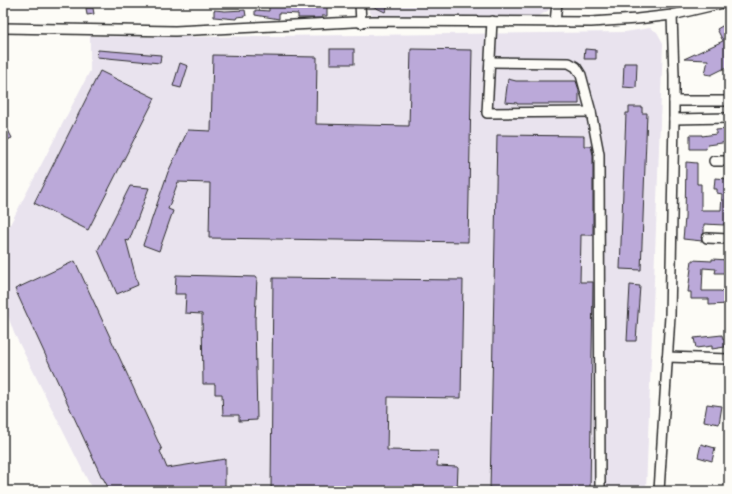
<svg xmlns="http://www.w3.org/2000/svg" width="732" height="494" viewBox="0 0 732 494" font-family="Sriracha,sans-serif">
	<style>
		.built { fill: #e9e3ee }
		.building { fill: #bba9d9; stroke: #2b2b2b }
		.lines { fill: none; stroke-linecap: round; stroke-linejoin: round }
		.minor-casing { stroke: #2b2b2b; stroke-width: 12 }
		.minor { stroke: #fdfcf7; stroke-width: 9 }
	</style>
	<rect width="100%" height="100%" fill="#fdfcf7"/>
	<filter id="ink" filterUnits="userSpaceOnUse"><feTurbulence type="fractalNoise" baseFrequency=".025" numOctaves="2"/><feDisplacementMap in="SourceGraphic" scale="8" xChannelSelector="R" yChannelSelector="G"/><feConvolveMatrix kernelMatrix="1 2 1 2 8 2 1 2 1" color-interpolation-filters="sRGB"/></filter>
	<g filter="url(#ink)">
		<g class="built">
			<polygon points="368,3 549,3 549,10 539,16 375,17 371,14 368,9"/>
			<polygon points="650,28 657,32 663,43 646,491 93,491 14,333 3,302 3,238 90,71 90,36 191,37 625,32"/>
		</g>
		<g class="building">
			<polygon points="279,3 327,3 327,16 322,16 322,18 298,18 298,14 279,13 279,19 255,15 255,10 269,11 269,4 279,4"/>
			<polygon points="366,3 389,3 385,12"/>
			<polygon points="86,8 93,8 94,14 87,15"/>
			<polygon points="214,10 225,11 245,10 246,16 237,17 236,19 214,17"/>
			<polygon points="729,22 729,38 727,39 729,44 729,66 711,75 705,74 708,60 684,59 723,41 717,29"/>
			<rect x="330" y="49" width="24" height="15"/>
			<polygon points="411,49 472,50 468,242 209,238 210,183 178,182 168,209 173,211 159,251 143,245 168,172 188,130 211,131 213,55 317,57 316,124 409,126"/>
			<polygon points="585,49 596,50 596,59 584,59"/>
			<polygon points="98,50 161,55 160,63 97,57"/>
			<polygon points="180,63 188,66 181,88 173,86"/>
			<polygon points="624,63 637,63 636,88 623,87"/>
			<polygon points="100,71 155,98 88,230 34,203"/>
			<polygon points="508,79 516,81 576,81 579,90 579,104 517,104 517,103 505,102"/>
			<polygon points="629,107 642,107 642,113 647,113 641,270 620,269 626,113 629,113"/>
			<polygon points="729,129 729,142 707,145 706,149 690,149 690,135 702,135 702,136 716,134 716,130"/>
			<polygon points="8,130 12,138 5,141 3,136 3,132"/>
			<polygon points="497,135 584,136 584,146 591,146 593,155 593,235 581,235 580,282 593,282 590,491 490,491"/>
			<polygon points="686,162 697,163 697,184 701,184 701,210 721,210 722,194 717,193 717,189 714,189 715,178 729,179 729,223 724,223 724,225 704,224 704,233 701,237 702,241 683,239 685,218"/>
			<polygon points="130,186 149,188 129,241 126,240 138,285 117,294 98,250"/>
			<polygon points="712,259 728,260 728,273 715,273 716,269 703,268 702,291 721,291 722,292 729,292 729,304 709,305 709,299 691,299 691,292 688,292 692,260 712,261"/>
			<polygon points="75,261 162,450 160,451 167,468 225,459 225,491 110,491 103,478 102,478 15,289"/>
			<polygon points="176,275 257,277 255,320 257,420 239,421 239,415 223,415 222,394 215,394 215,384 203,384 202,314 185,313 186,294 175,294"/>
			<polygon points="273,278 463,280 461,398 388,397 387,450 438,451 437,466 458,467 457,491 271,491"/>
			<polygon points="630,285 640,286 636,341 627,341"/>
			<polygon points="722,335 723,339 725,339 725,347 712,349 712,346 696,348 694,338"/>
			<polygon points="707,404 722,406 719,424 704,421"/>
			<polygon points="701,444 715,448 712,461 698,457"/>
		</g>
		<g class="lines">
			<g class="minor-casing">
				<g id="minor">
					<polyline points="360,3 361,23"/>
					<polyline points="492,21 487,113 591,112"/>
					<polyline points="555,22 557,3"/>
					<polyline points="3,28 175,31 373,21 591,22 637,19 672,15 723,3"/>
					<polyline points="490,62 569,63 576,67 581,75 591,112 599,154 600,491"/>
					<polyline points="674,101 729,101"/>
					<polyline points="674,119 729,118"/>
					<polyline points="714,161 729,161"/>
					<polyline points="707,238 729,239"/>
					<polyline points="667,357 729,359"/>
					<polyline points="659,491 670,316 674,119 674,75 672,15"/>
				</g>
			</g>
			<use href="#minor" class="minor"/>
		</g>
	</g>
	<rect width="732" height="494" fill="none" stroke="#fdfcf7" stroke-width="16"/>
	<rect x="8" y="8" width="716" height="478" fill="none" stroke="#2b2b2b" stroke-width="1.5" filter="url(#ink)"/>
</svg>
